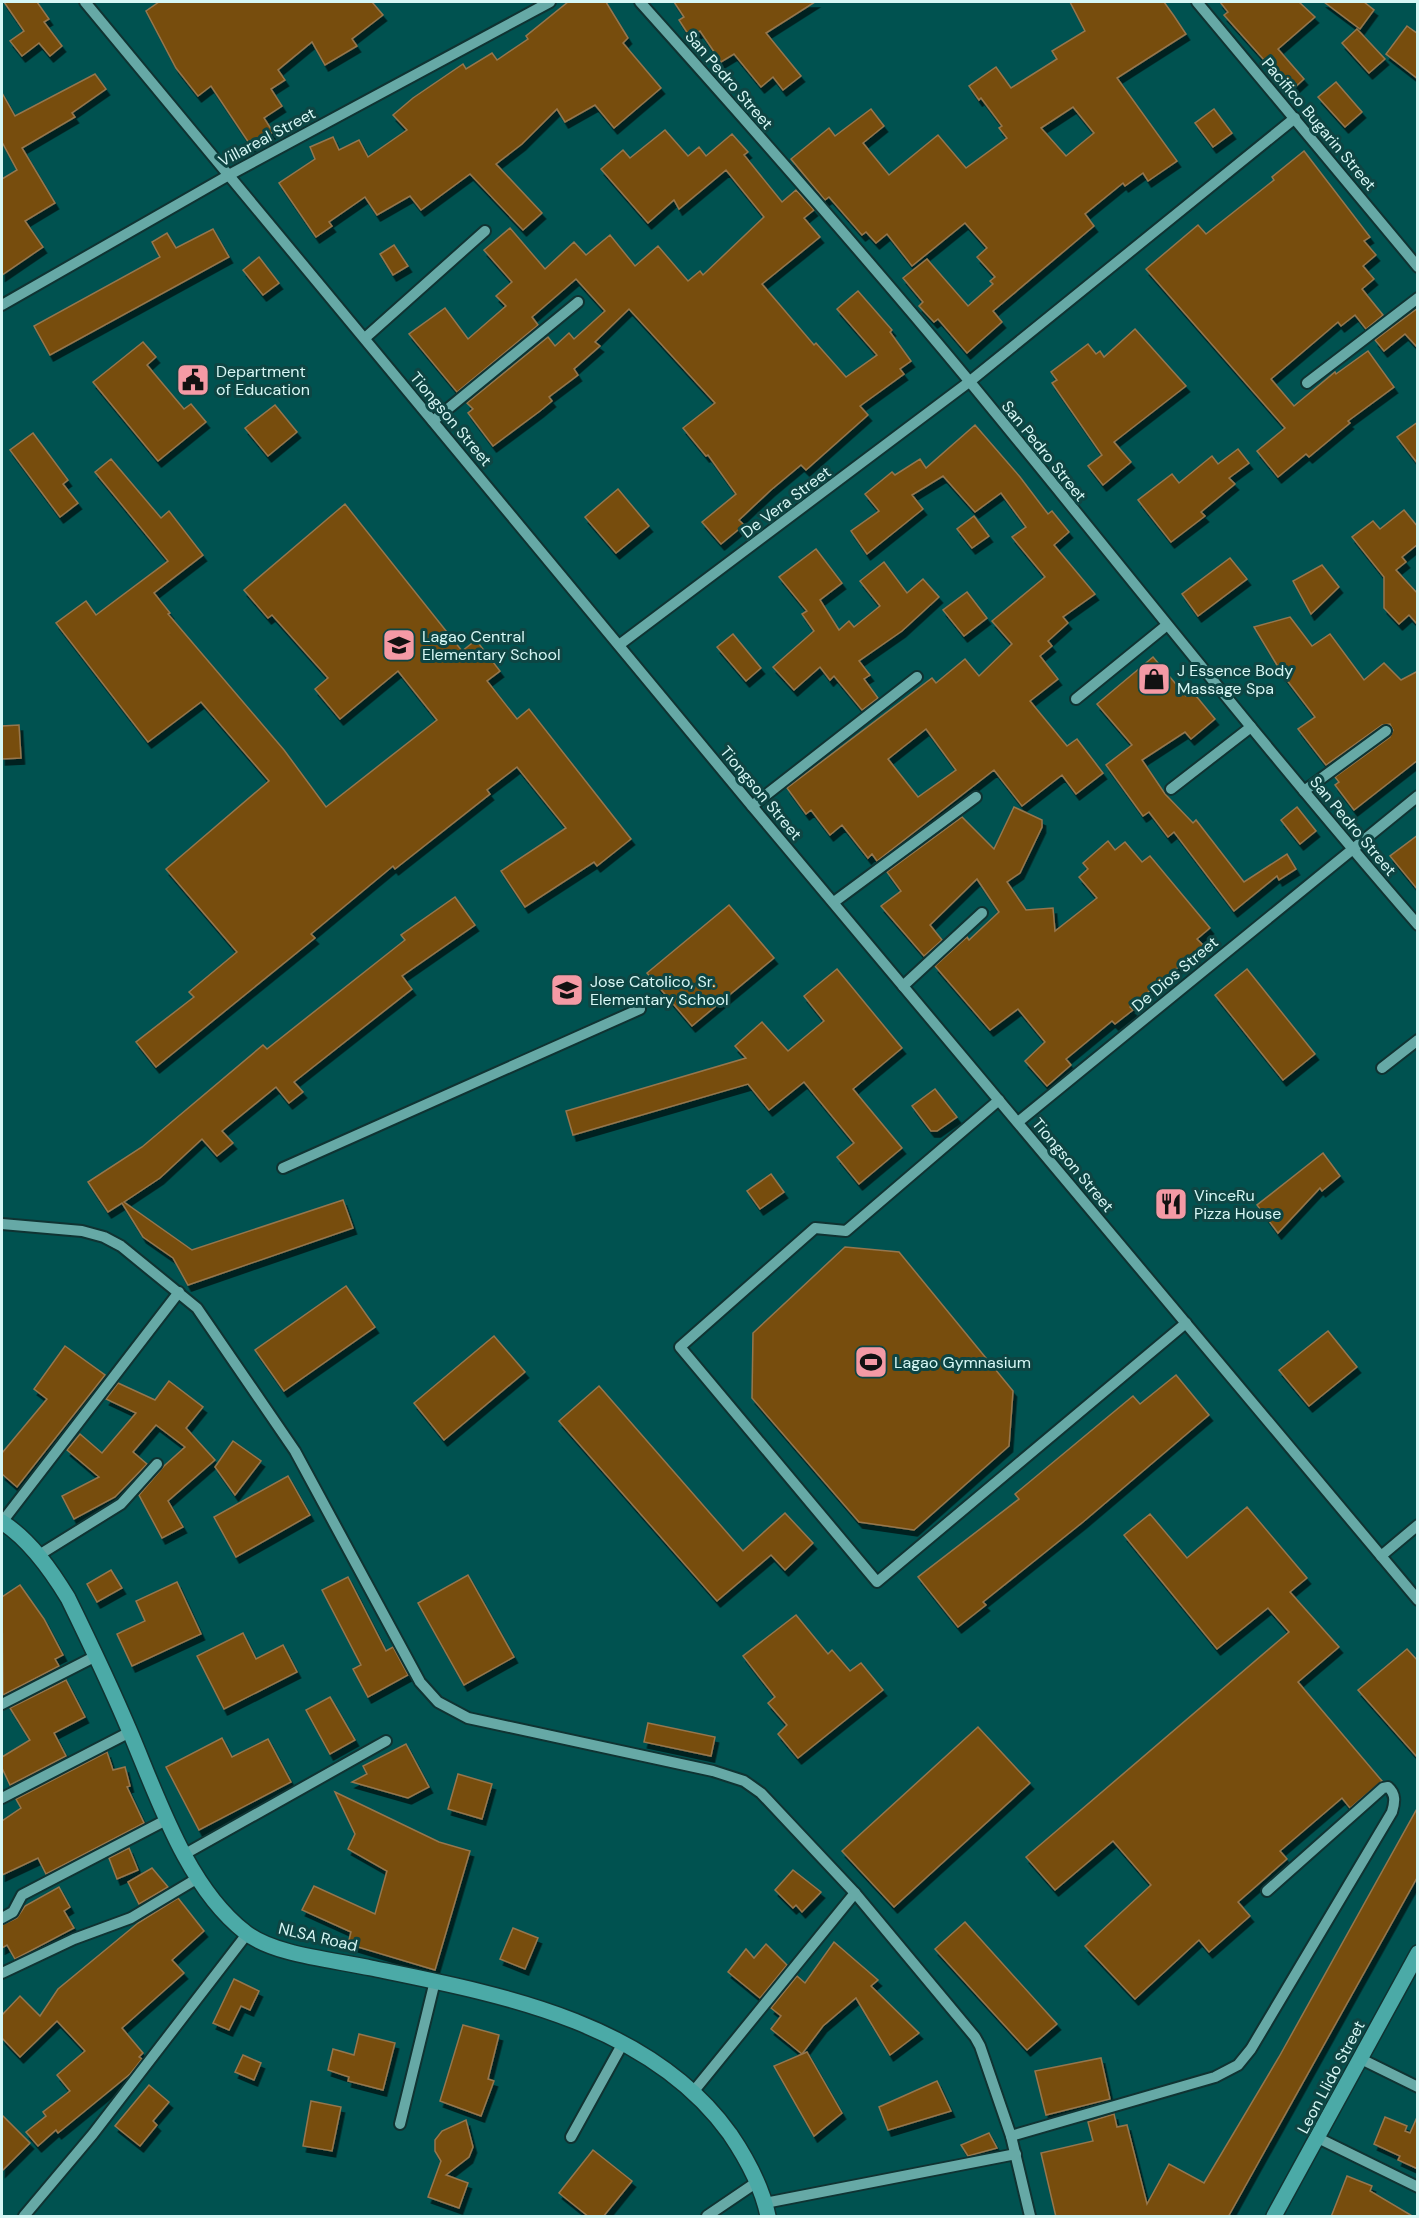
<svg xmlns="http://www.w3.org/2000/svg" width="1419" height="2218" viewBox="0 0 1419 2218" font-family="'DM Sans',sans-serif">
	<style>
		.building { fill: #774d0b; stroke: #96764e; stroke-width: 1.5; fill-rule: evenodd; filter: url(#shadow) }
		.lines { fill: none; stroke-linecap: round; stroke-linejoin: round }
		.minor-casing { stroke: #0f3332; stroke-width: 14 }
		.major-casing { stroke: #0f3332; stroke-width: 18 }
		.minor { stroke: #66a9a6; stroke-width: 10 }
		.major { stroke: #4baaa7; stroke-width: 15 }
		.labels { text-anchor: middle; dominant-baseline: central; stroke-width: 6; stroke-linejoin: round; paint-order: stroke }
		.street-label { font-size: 16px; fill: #d6f7f5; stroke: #0e4543 }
		.poi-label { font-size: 16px; fill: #d6f7f5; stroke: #0e4543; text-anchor: start }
	</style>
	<defs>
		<filter id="shadow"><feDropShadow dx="3.5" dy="6" stdDeviation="0" flood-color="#0009"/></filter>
	</defs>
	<rect width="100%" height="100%" fill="#005250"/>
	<g class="building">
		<polygon points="4,2 37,2 49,19 44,22 62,46 50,56 39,43 22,56 10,41 24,31"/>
		<polygon points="159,2 372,2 383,15 352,39 357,46 325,65 312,42 278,70 285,80 271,89 282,106 264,118 273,132 251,146 211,86 198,96 176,68 146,11"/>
		<polygon points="568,2 606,2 628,38 623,43 661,88 614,128 595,105 565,122 557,109 522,144 496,164 542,213 523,230 470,174 421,210 410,196 377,215 365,197 329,222 332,226 316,237 279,183 315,159 310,147 333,137 339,150 359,140 368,157 407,130 393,115 413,98 463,64 466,69 492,53 497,60 528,39 526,36"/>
		<polygon points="674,2 815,2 766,33 801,76 783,90 773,77 761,87 734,54 721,62 700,31 690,37 679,20 684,17"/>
		<path d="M 1070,2 L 1164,2 L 1174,16 L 1186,34 L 1117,78 L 1177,161 L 1148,181 L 1143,173 L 1125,186 L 1123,183 L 1085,214 L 1094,226 L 993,311 L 1002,322 L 967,353 L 938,319 L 934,322 L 919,306 L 923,302 L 903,278 L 927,259 L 968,306 L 993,284 L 990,281 L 995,277 L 977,257 L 987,248 L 965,223 L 912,266 L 887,234 L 876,243 L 866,232 L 862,235 L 829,197 L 825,200 L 791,159 L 829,128 L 835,136 L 871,109 L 884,126 L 863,143 L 889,175 L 938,135 L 966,168 L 1007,138 L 999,128 L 1002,126 L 981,98 L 979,100 L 969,86 L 996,67 L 1011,88 L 1057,59 L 1052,51 L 1085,31 ZM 1073,107 L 1094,133 L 1066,156 L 1041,128 Z"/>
		<polygon points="1220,2 1299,2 1315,17 1278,49 1304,79 1293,89 1282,80 1224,15 1228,12"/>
		<polygon points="1324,2 1364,2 1374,10 1360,29"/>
		<polygon points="1407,26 1418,34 1418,79 1386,54"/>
		<polygon points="1357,29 1385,59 1369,73 1342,43"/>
		<polygon points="95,74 106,89 72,113 75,117 22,148 55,203 25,221 43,247 2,275 2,179 17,170 2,142 2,93 15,116"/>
		<polygon points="1336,82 1362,112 1345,127 1318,97"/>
		<polygon points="1214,109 1232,133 1213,147 1195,123"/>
		<polygon points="665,130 688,156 699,147 706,156 732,134 748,152 744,155 782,202 796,190 814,210 804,218 820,237 762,284 814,345 816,343 846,377 877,355 837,309 858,291 892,330 890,332 911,361 900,369 904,374 860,406 868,415 806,470 801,465 771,490 739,520 744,525 721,544 702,522 736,494 708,455 706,456 683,428 715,403 629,309 595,342 600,346 574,369 578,375 549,397 552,401 540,411 493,446 468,413 473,409 467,403 548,337 555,346 569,333 574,339 605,311 576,279 532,317 538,325 457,392 409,334 445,308 468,339 506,306 496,296 512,282 484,250 510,228 545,269 574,242 586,255 610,235 635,266 658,246 688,281 700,271 703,275 764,217 726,170 679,209 674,200 648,223 601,169 623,150 630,158"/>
		<polygon points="1304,151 1370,237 1364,241 1376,255 1363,266 1374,279 1362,289 1383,315 1366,329 1355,315 1341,326 1338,322 1271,379 1294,406 1335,372 1336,374 1368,351 1394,387 1348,421 1350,423 1309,457 1306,454 1278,477 1257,451 1285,428 1146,269 1198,225 1206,234 1274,180 1272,177"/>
		<polygon points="213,229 229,257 50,355 34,326 160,257 152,242 167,233 176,248"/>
		<polygon points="394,245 408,266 393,275 380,254"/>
		<polygon points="259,257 279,283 263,295 243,270"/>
		<polygon points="1418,308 1418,348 1405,334 1384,351 1375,340"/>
		<polygon points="1135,329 1186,386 1114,442 1131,462 1103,485 1088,466 1102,455 1052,383 1057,380 1051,372 1088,344 1096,354 1100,351 1104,357"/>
		<polygon points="143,342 156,357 147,365 184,409 191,404 206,422 158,461 93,382"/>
		<polygon points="275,405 297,432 268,456 245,428"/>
		<polygon points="1418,422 1418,464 1397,437"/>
		<path d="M 975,425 L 1020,477 L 1048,514 L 1052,511 L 1069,532 L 1054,545 L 1095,594 L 1063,617 L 1068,623 L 1048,641 L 1052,646 L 1040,656 L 1058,679 L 1030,701 L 1067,746 L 1077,739 L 1103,773 L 1076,794 L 1062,775 L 1022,806 L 994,770 L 877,861 L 872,854 L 868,858 L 842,825 L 830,835 L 811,810 L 806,814 L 787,788 L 932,678 L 936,683 L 965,659 L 979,676 L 1012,644 L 992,621 L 1045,577 L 1012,537 L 1026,527 L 1001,493 L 975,512 L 943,476 L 912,495 L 923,509 L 867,554 L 851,531 L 879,511 L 865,494 L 892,472 L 895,475 L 920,459 L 926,468 ZM 926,729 L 956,770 L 918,797 L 888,759 Z"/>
		<polygon points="33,433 68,480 63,484 78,503 60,517 10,450"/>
		<polygon points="1238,449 1249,463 1229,478 1235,484 1201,512 1205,516 1171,542 1138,500 1172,474 1179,483 1212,456 1218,464"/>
		<polygon points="111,459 161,518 169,511 203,555 154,593 170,613 168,614 284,750 326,807 437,720 398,671 340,719 315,689 328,678 272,615 268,618 244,590 345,504 462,651 476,640 500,671 487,681 517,719 529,709 631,839 597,866 594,862 525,907 501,871 566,828 517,767 487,790 490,794 395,869 393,866 311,934 315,938 156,1067 136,1042 194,997 189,992 237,952 166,869 269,781 201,702 148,742 56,623 86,601 96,615 168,561 95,472"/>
		<polygon points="618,489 649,526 616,553 585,517"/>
		<polygon points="1404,510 1418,527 1418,544 1402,557 1406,562 1396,570 1418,594 1418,625 1409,615 1399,624 1384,608 1384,577 1352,537 1373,521 1380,529"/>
		<polygon points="974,516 989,536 972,548 957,529"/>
		<polygon points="816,549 842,583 820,600 839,630 849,621 854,627 880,606 860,581 884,562 907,593 923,579 939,597 902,631 859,661 870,675 864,679 878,698 862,710 834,676 830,680 820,667 794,690 773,667 814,631 802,614 807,611 779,577"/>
		<polygon points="1230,558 1247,579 1198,616 1182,594"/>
		<polygon points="1322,565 1339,587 1311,614 1293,581"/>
		<polygon points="967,592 987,618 964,636 943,610"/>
		<polygon points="1290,617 1312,646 1330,634 1364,680 1384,663 1401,680 1418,671 1418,760 1354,810 1335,785 1339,782 1335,777 1390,737 1393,730 1390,724 1382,725 1326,765 1298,729 1315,717 1283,675 1254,627"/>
		<polygon points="733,634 761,668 746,681 717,647"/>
		<polygon points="1153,657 1186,696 1192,691 1215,719 1191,739 1185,732 1142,760 1165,794 1193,823 1196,820 1244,882 1287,854 1296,869 1279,880 1277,876 1234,911 1174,832 1168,837 1149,812 1143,816 1106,765 1132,745 1097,704"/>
		<polygon points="19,725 21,758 2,759 2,726"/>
		<polygon points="1014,807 1042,820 1042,827 1020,873 1007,882 1026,910 1053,908 1055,931 1097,898 1079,877 1088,869 1083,863 1108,841 1115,850 1125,842 1142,862 1150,856 1210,928 1197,939 1204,946 1130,1007 1133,1010 1115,1024 1112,1021 1066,1059 1071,1065 1047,1086 1025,1061 1045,1042 1018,1009 990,1030 935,966 967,937 969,940 999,912 977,879 930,925 942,940 924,956 881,906 901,891 887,872 962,817 994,849"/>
		<polygon points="1297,807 1316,831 1300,844 1281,820"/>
		<polygon points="1418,835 1418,890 1390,856"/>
		<polygon points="455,897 475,925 402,976 412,989 294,1082 303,1092 289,1103 276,1087 222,1131 233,1143 217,1156 202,1139 160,1178 124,1202 192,1250 343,1200 353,1228 188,1285 173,1258 143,1237 122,1203 108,1212 88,1182 142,1147 263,1045 267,1049 405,940 401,935"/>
		<polygon points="729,905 774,958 692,1026 647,973"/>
		<polygon points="837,969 902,1048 853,1089 902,1148 859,1184 837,1157 854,1143 804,1082 769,1110 748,1084 573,1135 566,1111 746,1058 735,1046 762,1022 788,1051 824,1021 804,996"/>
		<polygon points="1247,969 1315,1054 1283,1080 1215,995"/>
		<polygon points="935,1089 957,1117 937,1131 931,1131 912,1106"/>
		<polygon points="1323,1153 1340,1176 1322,1191 1320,1188 1278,1233 1257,1205"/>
		<polygon points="771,1174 784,1192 760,1209 747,1191"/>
		<polygon points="845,1247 899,1252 1013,1391 1009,1446 914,1530 859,1522 752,1398 753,1333"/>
		<polygon points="346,1286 375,1327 284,1391 255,1350"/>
		<polygon points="1328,1331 1357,1367 1309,1406 1279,1370"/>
		<polygon points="494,1336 525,1372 444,1440 414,1403"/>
		<polygon points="65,1346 105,1375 17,1487 2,1474 2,1453 47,1399 34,1389"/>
		<polygon points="1176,1375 1209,1415 1083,1522 983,1602 986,1605 958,1627 918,1577 1019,1499 1015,1494 1133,1396 1140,1404"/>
		<polygon points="169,1381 203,1407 186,1428 215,1460 168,1501 183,1527 162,1538 139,1495 164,1466 185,1447 156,1425 133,1452 147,1464 115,1497 74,1519 62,1496 99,1477 67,1450 80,1434 102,1453 136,1413 106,1399 118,1383 155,1400"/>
		<polygon points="599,1386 743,1551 785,1513 813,1543 785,1570 771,1555 717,1601 559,1421"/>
		<polygon points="233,1441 261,1461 235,1495 215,1467"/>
		<polygon points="288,1476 310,1515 236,1557 214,1517"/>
		<polygon points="1247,1507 1307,1578 1290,1592 1339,1647 1298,1682 1382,1781 1350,1808 1342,1798 1280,1851 1287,1859 1238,1902 1250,1916 1209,1952 1199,1940 1135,1999 1085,1946 1151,1885 1113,1841 1055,1890 1026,1857 1289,1632 1268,1608 1217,1649 1124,1535 1150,1514 1187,1558"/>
		<polygon points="111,1570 122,1588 97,1602 87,1584"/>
		<polygon points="468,1575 514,1657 464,1685 418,1603"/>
		<polygon points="348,1577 386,1651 393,1647 408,1675 368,1697 353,1669 361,1665 322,1590"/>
		<polygon points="177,1582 201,1634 132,1666 117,1634 145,1621 136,1601"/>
		<polygon points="20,1585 44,1619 63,1655 55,1659 59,1666 3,1695 2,1597"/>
		<polygon points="796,1615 828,1654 832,1650 850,1671 861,1663 883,1690 798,1758 778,1734 787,1725 768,1703 775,1697 743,1656"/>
		<polygon points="243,1633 256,1659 283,1645 297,1672 224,1709 197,1656"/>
		<polygon points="1407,1649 1418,1661 1418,1758 1358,1690"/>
		<polygon points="66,1680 85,1717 54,1733 66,1756 10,1785 2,1768 2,1757 30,1740 10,1708"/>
		<polygon points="330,1697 355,1740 330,1754 306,1710"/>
		<polygon points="648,1723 715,1737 711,1756 644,1742"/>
		<polygon points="978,1727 1030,1783 894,1907 842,1851"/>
		<polygon points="222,1738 232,1757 268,1739 291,1782 199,1830 166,1767"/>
		<polygon points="406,1744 429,1787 408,1798 352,1782 367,1774 363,1766"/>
		<polygon points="107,1752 113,1770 125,1767 130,1786 127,1787 144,1823 46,1874 38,1858 2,1875 2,1821 21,1808 16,1799"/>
		<polygon points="458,1774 492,1784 482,1819 448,1809"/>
		<polygon points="335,1792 439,1842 470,1851 435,1970 348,1944 351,1932 302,1910 314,1886 375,1914 387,1871 348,1849 355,1834"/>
		<polygon points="1418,1807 1418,1876 1228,2217 1056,2217 1041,2153 1093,2141 1088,2122 1114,2114 1117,2127 1127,2125 1147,2204 1169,2164 1204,2183 1279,2057"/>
		<polygon points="129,1848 138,1870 117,1879 109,1858"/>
		<polygon points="152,1868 168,1887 139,1904 128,1882"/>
		<polygon points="793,1870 821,1892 802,1912 796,1905 793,1908 775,1890"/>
		<polygon points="59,1887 70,1907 64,1911 74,1928 15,1959 7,1945 2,1948 2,1925 17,1918 25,1906"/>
		<polygon points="178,1898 204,1931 172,1960 184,1973 122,2028 143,2053 139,2057 142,2059 130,2074 58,2133 56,2130 38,2146 26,2132 46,2116 43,2112 70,2091 57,2075 85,2051 57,2021 20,2057 2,2038 2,2015 20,1996 40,2016 58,1989 138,1923"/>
		<polygon points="965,1922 1057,2024 1027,2050 935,1949"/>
		<polygon points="513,1928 538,1938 525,1969 500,1959"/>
		<polygon points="834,1942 878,1980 871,1986 919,2033 890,2055 856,1998 823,2026 802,2054 771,2029 781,2016 771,2008 797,1976 805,1983"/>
		<polygon points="766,1944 787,1965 760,1998 728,1972 746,1949 754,1958"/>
		<polygon points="234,1979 259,1991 250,2010 241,2006 229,2030 213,2023"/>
		<polygon points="463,2025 499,2035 488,2079 494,2081 481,2116 440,2101"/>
		<polygon points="359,2034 395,2043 383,2090 348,2081 349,2077 328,2070 333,2049 354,2055"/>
		<polygon points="807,2052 842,2113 814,2136 774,2066"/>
		<polygon points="243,2055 261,2063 254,2080 235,2072"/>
		<polygon points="1101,2058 1110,2099 1046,2115 1035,2071"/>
		<polygon points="937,2081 951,2111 888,2130 879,2107"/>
		<polygon points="149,2085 169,2102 153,2121 157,2125 140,2146 115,2126"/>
		<polygon points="311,2101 341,2107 332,2151 303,2146"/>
		<polygon points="2,2115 30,2143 2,2171"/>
		<polygon points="1418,2115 1418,2169 1398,2160 1400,2156 1374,2144 1385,2117 1407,2126 1405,2131 1410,2133"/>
		<polygon points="466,2120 473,2147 469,2157 446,2175 468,2183 459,2208 428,2197 441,2161 435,2151 435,2140 442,2131"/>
		<polygon points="989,2133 997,2148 968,2156 961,2145"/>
		<polygon points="593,2150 632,2181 603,2217 589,2217 559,2193"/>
		<polygon points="1347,2176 1372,2186 1370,2191 1414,2217 1331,2217"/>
	</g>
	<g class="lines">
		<g class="minor-casing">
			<g id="minor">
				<polyline points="85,2 752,806 1418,1600"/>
				<path d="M 640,2 C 752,127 863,253 970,382 C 1119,563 1264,748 1418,925"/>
				<polyline points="1197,2 1418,267"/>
				<polyline points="2,305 229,175 550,2"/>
				<polyline points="365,338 485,231"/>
				<polyline points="1307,383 1418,298"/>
				<polyline points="433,421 578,302"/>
				<polyline points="619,645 969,382 1295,118"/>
				<polyline points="1076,699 1167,625"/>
				<polyline points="1171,789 1251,727"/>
				<polyline points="1304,791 1386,731"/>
				<polyline points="752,806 917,677"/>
				<polyline points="834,902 976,797"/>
				<polyline points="903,986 982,913"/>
				<polyline points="1382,1068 1418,1040"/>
				<polyline points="999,1100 846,1231 815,1228 680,1347 877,1582 1186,1323"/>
				<polyline points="1018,1122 1418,796"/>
				<polyline points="283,1168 640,1009"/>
				<polyline points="2,1224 82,1231 104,1237 121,1246 197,1308 295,1451 420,1682 438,1702 468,1718 713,1771 744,1781 761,1793 855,1893 975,2037 980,2046 1011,2136 1030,2216"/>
				<polyline points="2,1522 179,1292"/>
				<polyline points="39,1555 121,1504 157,1464"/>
				<polyline points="1381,1556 1418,1525"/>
				<polyline points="2,1704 96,1656"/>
				<polyline points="2,1798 130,1732"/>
				<polyline points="185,1854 386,1741"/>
				<polyline points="2,1918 13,1912 22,1895 168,1819"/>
				<polyline points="2,1973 74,1939 131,1918 198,1878"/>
				<polyline points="1361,2059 1418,2087"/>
				<polyline points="693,2092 855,1893"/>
				<polyline points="400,2124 435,1981"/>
				<path d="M 1011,2136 L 1215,2077 L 1238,2065 L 1251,2049 L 1392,1812 C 1395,1802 1396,1794 1388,1787 L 1383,1788 L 1267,1891"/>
				<polyline points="571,2137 623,2043"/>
				<polyline points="1318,2138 1418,2187"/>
				<polyline points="765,2203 1016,2154"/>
				<polyline points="24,2216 93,2134 247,1934"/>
				<polyline points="707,2216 757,2182"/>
			</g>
		</g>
		<g class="major-casing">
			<g id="major">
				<path d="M 2,1522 C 30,1540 51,1570 68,1598 C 90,1643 111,1687 130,1732 C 158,1798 187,1887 245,1932 C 273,1955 335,1960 371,1968 C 498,1994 649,2021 730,2134 C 747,2159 762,2187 768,2216"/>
				<polyline points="1274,2216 1418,1953"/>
			</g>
		</g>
		<use href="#minor" class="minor"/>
		<use href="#major" class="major"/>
	</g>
	<defs>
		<g id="civic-square" transform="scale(1.725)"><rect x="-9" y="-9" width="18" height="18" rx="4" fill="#f49aa5" stroke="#0e4543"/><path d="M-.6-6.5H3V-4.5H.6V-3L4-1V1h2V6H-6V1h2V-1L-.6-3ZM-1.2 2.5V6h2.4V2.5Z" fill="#111"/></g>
		<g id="school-square" transform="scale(1.725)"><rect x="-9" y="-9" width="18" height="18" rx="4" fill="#f49aa5" stroke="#0e4543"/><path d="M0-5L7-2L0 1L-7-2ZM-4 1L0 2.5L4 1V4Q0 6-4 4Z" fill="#111"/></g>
		<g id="shop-square" transform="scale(1.725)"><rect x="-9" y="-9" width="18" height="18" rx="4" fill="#f49aa5" stroke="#0e4543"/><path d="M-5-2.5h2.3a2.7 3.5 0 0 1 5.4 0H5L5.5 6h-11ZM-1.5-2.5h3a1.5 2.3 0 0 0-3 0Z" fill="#111"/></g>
		<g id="restaurant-square" transform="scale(1.725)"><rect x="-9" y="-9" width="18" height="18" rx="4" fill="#f49aa5" stroke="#0e4543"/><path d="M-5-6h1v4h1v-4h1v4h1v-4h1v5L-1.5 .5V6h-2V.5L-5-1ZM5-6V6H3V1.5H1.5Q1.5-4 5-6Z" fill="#111"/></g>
		<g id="stadium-square" transform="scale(1.725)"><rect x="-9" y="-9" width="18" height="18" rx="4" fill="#f49aa5" stroke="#0e4543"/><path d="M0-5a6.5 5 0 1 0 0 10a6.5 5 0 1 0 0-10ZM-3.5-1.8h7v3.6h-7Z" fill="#111"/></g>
	</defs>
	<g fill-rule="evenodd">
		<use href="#civic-square" x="193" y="380"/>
		<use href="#school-square" x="399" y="645"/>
		<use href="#shop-square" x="1154" y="679"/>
		<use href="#school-square" x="567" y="990"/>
		<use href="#restaurant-square" x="1171" y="1204"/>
		<use href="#stadium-square" x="871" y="1362"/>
	</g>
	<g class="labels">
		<g class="street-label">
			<text transform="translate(729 80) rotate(49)">San Pedro Street</text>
			<text transform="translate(1319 124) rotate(50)">Pacifico Bugarin Street</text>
			<text transform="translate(267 137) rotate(-28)">Villareal Street</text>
			<text transform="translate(451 419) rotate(50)">Tiongson Street</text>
			<text transform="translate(1044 451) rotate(51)">San Pedro Street</text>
			<text transform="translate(786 502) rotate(-37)">De Vera Street</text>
			<text transform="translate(761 793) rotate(50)">Tiongson Street</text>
			<text transform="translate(1353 826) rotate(50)">San Pedro Street</text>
			<text transform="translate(1175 974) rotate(-40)">De Dios Street</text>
			<text transform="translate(1073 1165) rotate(50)">Tiongson Street</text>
			<text transform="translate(318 1937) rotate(13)">NLSA Road</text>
			<text transform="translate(1331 2077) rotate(-62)">Leon Llido Street</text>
		</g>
		<g class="poi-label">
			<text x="216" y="371">Department<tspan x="216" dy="18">of Education</tspan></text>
			<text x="422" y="636">Lagao Central<tspan x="422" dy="18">Elementary School</tspan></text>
			<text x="1177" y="670">J Essence Body<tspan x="1177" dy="18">Massage Spa</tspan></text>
			<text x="590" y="981">Jose Catolico, Sr.<tspan x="590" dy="18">Elementary School</tspan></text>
			<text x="1194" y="1195">VinceRu<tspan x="1194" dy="18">Pizza House</tspan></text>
			<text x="894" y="1362">Lagao Gymnasium</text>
		</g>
	</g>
	<rect width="1419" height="2218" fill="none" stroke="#d6f7f5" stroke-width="6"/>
</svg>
